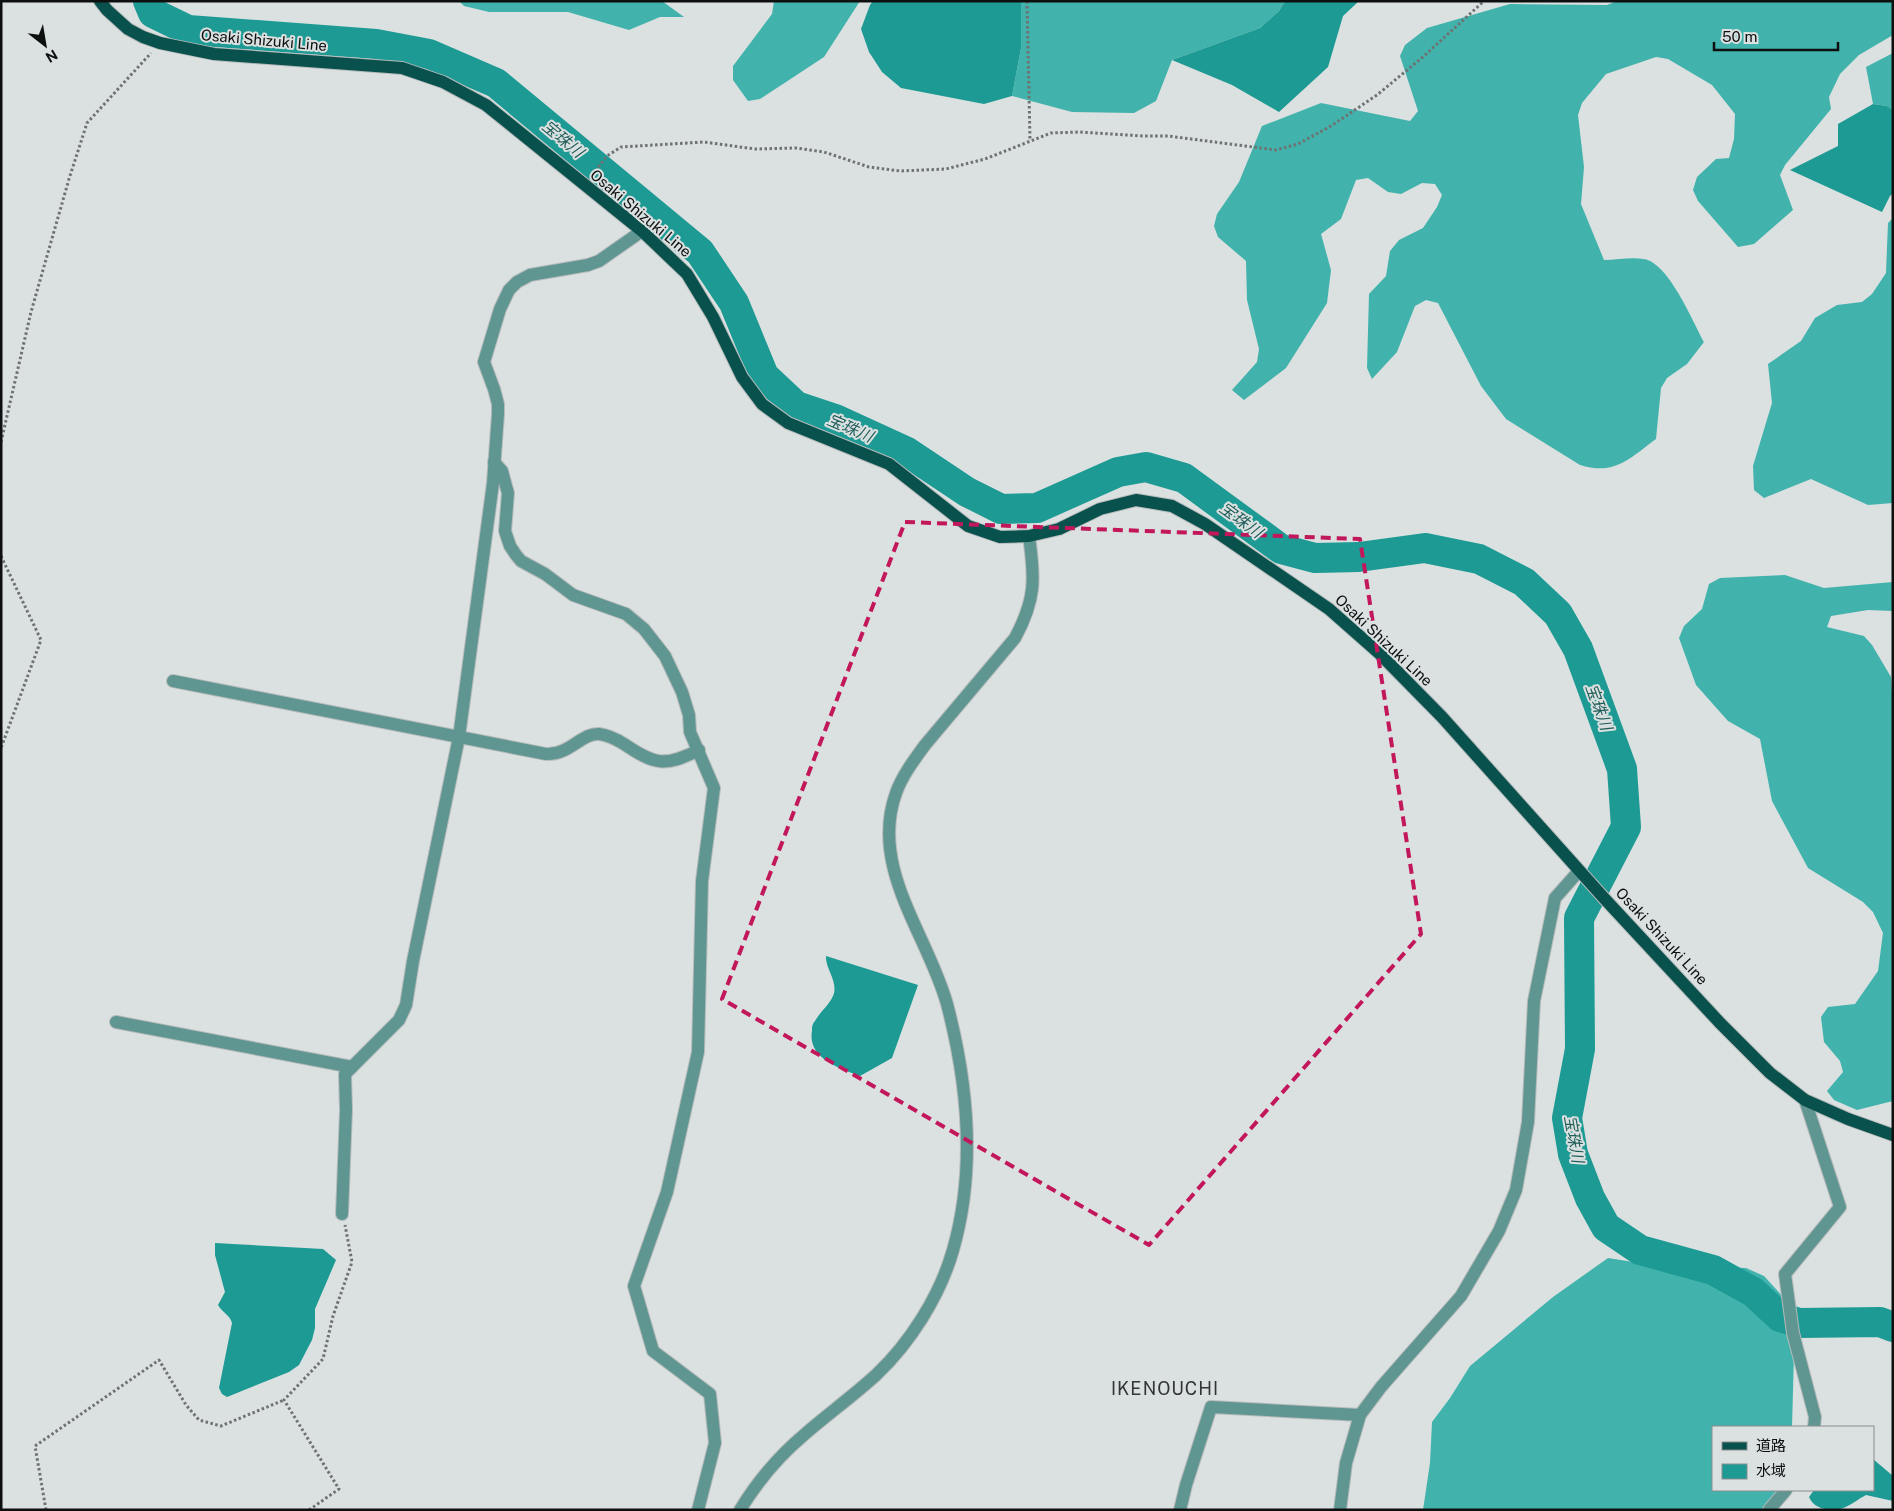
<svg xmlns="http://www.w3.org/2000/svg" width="1894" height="1511" viewBox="0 0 1894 1511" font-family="'Public Sans','Noto Sans JP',sans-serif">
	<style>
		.forest { fill: #41b3ac }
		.water { fill: #1c9a93 }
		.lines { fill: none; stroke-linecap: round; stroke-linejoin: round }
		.river { stroke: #1c9a93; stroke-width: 30 }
		.minor-casing { stroke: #b6bbbb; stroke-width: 14 }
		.major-casing { stroke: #b6bbbb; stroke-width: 14 }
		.path { stroke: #6f7272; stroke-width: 3; stroke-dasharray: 2.5 2.5; stroke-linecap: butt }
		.minor { stroke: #609691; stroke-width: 12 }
		.major { stroke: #09514d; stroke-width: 12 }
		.marked { fill: none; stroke: #c2185b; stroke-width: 4; stroke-dasharray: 10 6; stroke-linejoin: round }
		.labels { text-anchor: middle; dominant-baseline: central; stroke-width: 4; stroke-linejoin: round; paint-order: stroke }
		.street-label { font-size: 15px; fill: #0e1010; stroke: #dbe0e0 }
		.water-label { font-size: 16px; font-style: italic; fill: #1f5d59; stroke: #dbe0e0 }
		.quarter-label { font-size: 18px; letter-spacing: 1px; fill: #313534; stroke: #dbe0e0 }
	</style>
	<rect width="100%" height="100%" fill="#dbe0e0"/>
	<g class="forest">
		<polygon points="459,1 662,1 684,17 660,17 629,30 568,12 489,12 464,6"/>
		<polygon points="774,1 860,1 824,57 760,99 748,101 733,80 733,66 772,14"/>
		<polygon points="1021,1 1285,1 1279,11 1260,28 1172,60 1156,101 1134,113 1072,112 1012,96 1021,48"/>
		<path d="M 1617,1 L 1893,1 L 1893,35 L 1859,55 L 1840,74 L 1829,97 L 1831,109 L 1785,165 L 1780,175 L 1793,210 L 1754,244 L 1738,247 L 1698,201 L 1693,190 L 1697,177 L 1716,159 L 1729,158 L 1734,139 L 1735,114 L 1712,85 L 1668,59 L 1656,57 L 1606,74 L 1582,103 L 1578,115 L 1584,167 L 1581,204 L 1604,260 C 1617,260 1631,257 1643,259 C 1668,261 1693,322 1704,342 L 1687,364 L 1667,378 L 1661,388 L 1656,439 C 1630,458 1615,476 1580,465 L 1506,419 L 1481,386 L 1438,303 L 1426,300 L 1415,306 L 1397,352 L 1372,379 L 1367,368 L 1369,294 L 1386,276 L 1390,251 L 1399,240 L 1423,228 L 1437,207 L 1442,195 L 1435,184 L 1422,183 L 1401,194 L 1388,192 L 1368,178 L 1356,180 L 1341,219 L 1321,234 L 1331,270 L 1327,303 L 1286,368 L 1244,400 L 1232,390 L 1257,362 L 1259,349 L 1247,300 L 1246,261 L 1218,237 L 1214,226 L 1217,214 L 1239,182 L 1262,126 L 1321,103 L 1410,121 L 1418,111 L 1400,56 L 1405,45 L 1427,28 L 1510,4 L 1607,5 Z"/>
		<polygon points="1893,53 1893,110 1887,106 1873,104 1866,67"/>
		<polygon points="1893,218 1893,503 1868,505 1811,479 1764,498 1754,490 1753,466 1772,403 1768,364 1801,341 1815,318 1837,305 1862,302 1872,294 1886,273 1888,223"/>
		<polygon points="1785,575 1824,588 1893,582 1893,611 1868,610 1831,616 1827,627 1864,636 1872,645 1891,677 1893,710 1893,1101 1857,1110 1834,1100 1827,1091 1843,1072 1840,1061 1824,1042 1821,1017 1828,1007 1855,1004 1878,971 1883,933 1873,912 1863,902 1808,868 1772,801 1760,739 1728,721 1696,685 1679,638 1684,626 1702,609 1709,584 1720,578"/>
		<polygon points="1608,1258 1652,1265 1746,1268 1764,1276 1784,1298 1795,1317 1792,1427 1713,1427 1713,1490 1789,1490 1776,1510 1423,1510 1430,1463 1432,1422 1450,1398 1470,1366 1553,1297"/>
	</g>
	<g class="water">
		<polygon points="873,1 1021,1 1021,48 1012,96 984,104 901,88 882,72 869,52 861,29 870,5"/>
		<polygon points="1285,1 1359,1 1343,16 1328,67 1279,112 1232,85 1172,60 1260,28 1279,11"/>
		<polygon points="1873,104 1887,106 1893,110 1893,193 1890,196 1882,212 1790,170 1838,146 1838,124"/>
		<path d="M 826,956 L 918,985 L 892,1058 L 860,1076 C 840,1069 807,1058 812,1031 C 812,1028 812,1024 815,1021 C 820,1012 829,1005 833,996 C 839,982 825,969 826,956 Z"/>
		<path d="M 215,1243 L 323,1249 L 336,1260 L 315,1309 L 315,1328 L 312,1340 L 299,1365 L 289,1372 L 227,1397 L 222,1394 L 219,1388 L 232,1323 C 230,1315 222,1312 218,1305 L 225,1292 L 215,1255 Z"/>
		<path d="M 1873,1459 L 1893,1476 L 1893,1501 L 1866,1495 C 1858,1499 1849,1507 1840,1509 C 1828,1511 1814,1509 1809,1497 L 1814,1490 L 1873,1490 Z"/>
	</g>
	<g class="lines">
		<polyline class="river" points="148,1 153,13 188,30 376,44 429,54 496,83 700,252 734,303 764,376 796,406 835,419 907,452 967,492 1001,509 1037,508 1118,472 1146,467 1184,478 1281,549 1315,558 1359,557 1425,548 1479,559 1524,582 1558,614 1578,649 1622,769 1626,827 1579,918 1580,1049 1567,1118 1573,1154 1590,1198 1606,1227 1640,1250 1713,1270 1753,1292 1780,1317 1799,1323 1880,1322 1893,1327"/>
		<g class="minor-casing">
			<g id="minor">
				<polyline points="494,462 502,471 506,486 508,493 505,531 510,546 516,555 521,561 545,574 573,595 626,614 644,629 665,656 682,692 689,715 690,732 714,788 702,881 698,1052 667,1192 634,1286 653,1351 710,1394 715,1443 698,1510"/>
				<path d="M 173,681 L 546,754 C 570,755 581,733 599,734 C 609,735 616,739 624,744 C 655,765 665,767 699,750"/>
				<polyline points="116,1022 352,1067"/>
				<polyline points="1805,1100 1840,1207 1785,1274 1793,1333 1815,1417 1814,1427"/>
				<polyline points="342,1214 346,1110 345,1074 399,1020 406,1005 413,961 459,737 493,483 498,414 498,404 494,389 484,362 500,309 509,290 517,282 530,275 588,265 599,261 642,231"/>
				<path d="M 740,1510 C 757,1482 780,1455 805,1434 C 828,1414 853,1396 876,1375 C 910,1343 940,1296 953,1250 C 976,1170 968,1084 947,1004 C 928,935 869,868 896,793 C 902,776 914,760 925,745 L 1015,638 C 1036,599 1035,579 1029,536"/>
				<polyline points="1180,1510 1186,1485 1211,1407 1360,1415"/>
				<polyline points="1340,1510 1346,1463 1360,1415 1381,1387 1461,1296 1499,1231 1516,1190 1528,1122 1534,1001 1555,898 1579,871"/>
				<polyline points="1769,1510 1786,1490"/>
			</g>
		</g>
		<g class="major-casing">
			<polyline id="major" points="100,1 107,10 128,29 143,37 160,43 214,54 402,68 443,82 486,105 642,231 687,274 713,317 742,377 762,404 788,423 889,464 968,526 1000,537 1029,536 1059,529 1100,509 1136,500 1172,506 1205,524 1329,609 1380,654 1442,717 1603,897 1720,1023 1770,1073 1805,1100 1848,1119 1893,1135"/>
		</g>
		<g class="path">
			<polyline points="1027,1 1030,140"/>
			<polyline points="592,175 607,156 621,147 704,142 755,149 796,148 824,152 869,167 900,171 946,169 985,159 1051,133 1079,132 1143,136 1168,136 1276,150 1298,144 1331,126 1377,95 1424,56 1484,1"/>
			<polyline points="1,442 31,312 69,179 87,123 151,53"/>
			<polyline points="1,556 41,640 1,748"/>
			<polyline points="46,1510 35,1446 159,1360 186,1405 199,1420 221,1426 284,1400"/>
			<polyline points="309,1510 339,1489 284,1400 323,1359 333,1316 352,1262 345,1225"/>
		</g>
		<use href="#minor" class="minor"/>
		<use href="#major" class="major"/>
	</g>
	<path class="marked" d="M 905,522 L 1360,539 L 1421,934 L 1149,1245 L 722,999 Z"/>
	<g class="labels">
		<g class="street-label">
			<text transform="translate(264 40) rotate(5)">Osaki Shizuki Line</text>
			<text transform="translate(641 213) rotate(40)">Osaki Shizuki Line</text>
			<text transform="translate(1384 640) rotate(43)">Osaki Shizuki Line</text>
			<text transform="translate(1662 936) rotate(47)">Osaki Shizuki Line</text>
		</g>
		<g class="water-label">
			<text transform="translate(563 139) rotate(40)">宝珠川</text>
			<text transform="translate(850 428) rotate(23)">宝珠川</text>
			<text transform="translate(1241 520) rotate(36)">宝珠川</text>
			<text transform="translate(1599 707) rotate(70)">宝珠川</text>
			<text transform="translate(1574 1139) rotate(80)">宝珠川</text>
		</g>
		<g class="quarter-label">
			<text x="1165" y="1388">IKENOUCHI</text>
		</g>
	</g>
	<rect width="1894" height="1511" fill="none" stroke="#0e1010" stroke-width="5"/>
	<rect x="1712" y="1426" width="162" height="65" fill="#dbe0e0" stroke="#898d8d"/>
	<rect x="1722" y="1442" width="25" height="8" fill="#09514d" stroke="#898d8d"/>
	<text x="1756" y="1451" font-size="15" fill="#0e1010">道路</text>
	<rect x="1722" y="1464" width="25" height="15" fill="#1c9a93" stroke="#898d8d"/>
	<text x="1756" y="1476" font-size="15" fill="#0e1010">水域</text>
	<g transform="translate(45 45) rotate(149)" stroke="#dbe0e0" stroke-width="4" paint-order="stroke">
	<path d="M0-4L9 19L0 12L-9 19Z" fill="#0e1010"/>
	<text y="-8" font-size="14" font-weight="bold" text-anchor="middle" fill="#0e1010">N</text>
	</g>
	<path d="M1714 42v8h124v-8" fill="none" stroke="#0e1010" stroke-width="2.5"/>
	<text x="1722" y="42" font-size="15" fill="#0e1010" stroke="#dbe0e0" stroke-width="4" paint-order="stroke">50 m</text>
</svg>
